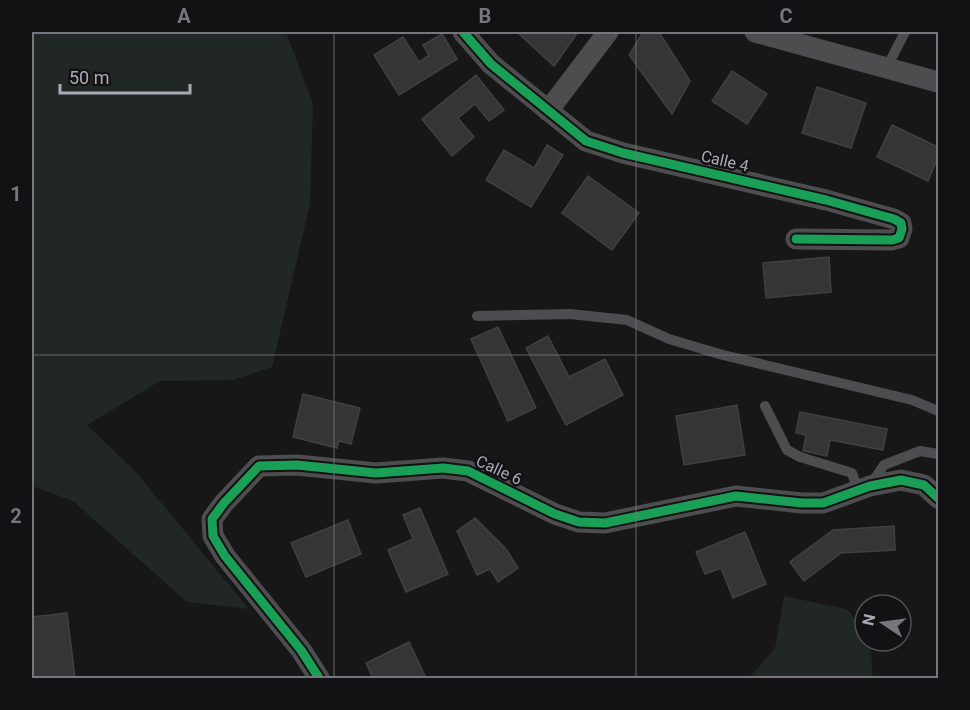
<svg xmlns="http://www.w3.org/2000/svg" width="970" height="710" viewBox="0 0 970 710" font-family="Roboto,sans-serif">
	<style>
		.green { fill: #212724 }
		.building { fill: #353536; stroke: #403f43; stroke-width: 1.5 }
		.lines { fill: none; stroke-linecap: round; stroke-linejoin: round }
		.lane { stroke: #4d4d50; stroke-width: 10 }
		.street { stroke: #4d4d50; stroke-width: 21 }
		.cycleway-casing { stroke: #121113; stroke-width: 13 }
		.cycleway { stroke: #1a9f57; stroke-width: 9 }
		.grid { fill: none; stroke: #77767e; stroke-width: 1.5; stroke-opacity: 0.55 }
		.labels { text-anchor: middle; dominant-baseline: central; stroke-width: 5; stroke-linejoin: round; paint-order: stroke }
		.street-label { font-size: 16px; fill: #aaa9b6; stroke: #121113 }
		.neatline { fill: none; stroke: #77767e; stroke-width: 2 }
		.grid-label { font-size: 20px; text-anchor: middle; font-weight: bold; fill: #77767e }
	</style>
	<rect width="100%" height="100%" fill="#171717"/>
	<g class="green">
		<polygon points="32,32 286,32 313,104 310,204 272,367 233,380 160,381 87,425 136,472 249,609 187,602 73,501 32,486"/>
		<polygon points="784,596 846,609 865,628 865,641 870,641 873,678 749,678 775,648"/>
	</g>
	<g class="building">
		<polygon points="517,32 578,32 554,66"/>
		<polygon points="643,32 659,32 690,81 672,114 629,55"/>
		<polygon points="442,34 457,59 399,95 374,55 403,37 419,62 429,55 423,45"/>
		<polygon points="732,71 767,94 747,124 712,101"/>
		<polygon points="476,75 504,110 489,121 475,104 458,118 474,137 452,156 422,119"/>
		<polygon points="817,87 866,103 851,148 802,133"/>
		<polygon points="892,125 938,147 938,157 928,181 877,157"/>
		<polygon points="547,145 563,155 531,207 486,180 504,150 534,168"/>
		<polygon points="588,176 639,213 612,250 562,213"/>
		<polygon points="829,257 831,292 766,298 763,263"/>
		<polygon points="498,327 536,408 508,421 471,339"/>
		<polygon points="548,336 569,377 605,359 623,395 566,425 526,348"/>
		<polygon points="303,394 360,408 351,444 339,441 337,448 293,437"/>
		<polygon points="737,405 745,455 684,465 676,416"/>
		<polygon points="800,412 887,429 883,450 830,440 827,456 803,451 806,435 796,433"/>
		<polygon points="420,508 448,574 406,592 388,550 413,539 403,515"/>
		<polygon points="475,518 506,549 518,568 498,582 490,569 477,575 457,531"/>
		<polygon points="348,520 361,554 306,577 291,543"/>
		<polygon points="894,526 895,550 841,553 804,581 790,562 833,530"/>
		<polygon points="745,532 766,584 733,598 721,568 705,574 696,552"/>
		<polygon points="67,613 75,678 32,678 32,617"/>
		<polygon points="409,642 426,678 373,678 366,663"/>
	</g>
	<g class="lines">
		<g class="lane">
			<polyline points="887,67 905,32"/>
			<polyline points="477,316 570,314 627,320 669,339 723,355 912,400 938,411"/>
			<polyline points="765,406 787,450 800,457 852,473 858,490"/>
			<polyline points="870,485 884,465 920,451 938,454"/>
		</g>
		<g class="street">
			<polyline points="463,32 491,64 586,141 623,153 826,200 894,219 901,223 902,229 899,238 892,240 796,239"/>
			<polyline points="755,32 938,82"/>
			<polyline points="548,111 608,32"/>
			<polyline points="319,678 301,650 225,556 213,536 212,519 224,503 259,466 297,465 376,473 443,468 468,471 555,514 579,522 605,523 736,496 802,503 823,503 870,486 901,480 924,485 938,498"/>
		</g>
		<g class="cycleway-casing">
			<g id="cycleway">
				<polyline points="463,32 491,64 586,141 623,153 826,200 894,219 901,223 902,229 899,238 892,240 796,239"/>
				<polyline points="319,678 301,650 225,556 213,536 212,519 224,503 259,466 297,465 376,473 443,468 468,471 555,514 579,522 605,523 736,496 802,503 823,503 870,486 901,480 924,485 938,498"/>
			</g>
		</g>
		<use href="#cycleway" class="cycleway"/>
	</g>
	<path class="grid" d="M 334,32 L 334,678M 636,32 L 636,678M 32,355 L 938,355"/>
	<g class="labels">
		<g class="street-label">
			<text transform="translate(725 161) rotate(13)">Calle 4</text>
			<text transform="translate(499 470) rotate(25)">Calle 6</text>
		</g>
	</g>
	<rect width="970" height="710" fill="none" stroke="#121113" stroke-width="66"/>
	<g transform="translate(883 623) rotate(283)"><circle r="28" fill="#121113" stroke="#4f4e54" stroke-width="1.5"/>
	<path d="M0-4.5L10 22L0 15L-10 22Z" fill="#77767e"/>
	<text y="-9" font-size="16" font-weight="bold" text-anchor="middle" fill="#aaa9b6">N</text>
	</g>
	<path d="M60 84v9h130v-9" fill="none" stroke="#aaa9b6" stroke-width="3"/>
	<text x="69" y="84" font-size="18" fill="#aaa9b6" stroke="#121113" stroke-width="4.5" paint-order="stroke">50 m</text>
	<rect x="33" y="33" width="904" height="644" class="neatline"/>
	<g class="grid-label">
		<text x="184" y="23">A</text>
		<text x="485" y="23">B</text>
		<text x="786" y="23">C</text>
		<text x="16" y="201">1</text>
		<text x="16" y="523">2</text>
	</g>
</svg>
